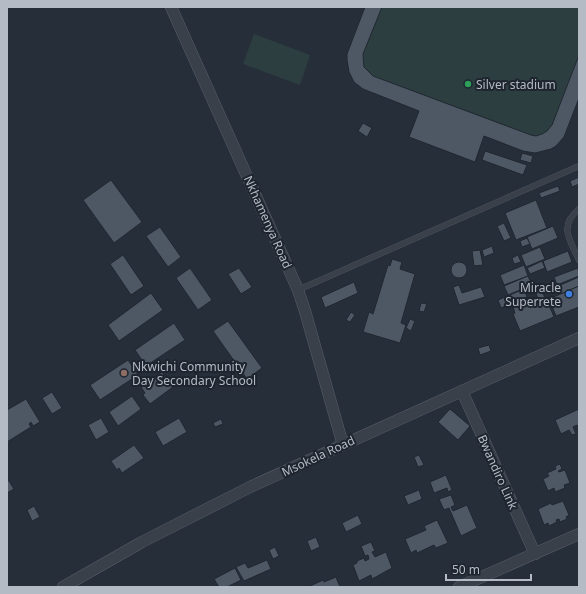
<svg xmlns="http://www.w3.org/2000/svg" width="586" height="594" viewBox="0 0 586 594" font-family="'Noto Sans',sans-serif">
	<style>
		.green { fill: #2c3e3f }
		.building { fill: #4e5865; stroke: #202731 }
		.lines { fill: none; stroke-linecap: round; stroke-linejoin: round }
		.service-casing { stroke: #575e68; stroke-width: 6 }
		.minor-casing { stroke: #575e68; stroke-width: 12 }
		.service { stroke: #39404a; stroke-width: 5.5 }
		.minor { stroke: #39404a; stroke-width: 11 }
		.leisure-dot { fill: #2e9e5b; stroke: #1e252f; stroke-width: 1.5 }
		.shop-dot { fill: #3f7fe0; stroke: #1e252f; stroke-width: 1.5 }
		.education-dot { fill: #8d6e63; stroke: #1e252f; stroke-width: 1.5 }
		.labels { text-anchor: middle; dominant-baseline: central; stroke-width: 4; stroke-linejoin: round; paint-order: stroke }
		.poi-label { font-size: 12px; fill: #b5bbc5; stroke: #1e252f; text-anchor: start }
		.street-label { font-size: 12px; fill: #b5bbc5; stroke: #1e252f }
	</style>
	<rect width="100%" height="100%" fill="#262e39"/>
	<g class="green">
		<path d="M 365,7 L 579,7 L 579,98 L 567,131 L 561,141 L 551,149 L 535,153 L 523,151 L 484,136 L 475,162 L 419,111 L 363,89 C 333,68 355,34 365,7 Z"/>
		<polygon points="254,34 310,55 300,85 243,64"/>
	</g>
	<g class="building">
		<polygon points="365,7 382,7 363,54 364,67 373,76 531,135 536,136 542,134 547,131 552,125 579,55 579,98 564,137 556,146 551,149 535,153 523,151 484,136 475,162 409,137 419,111 363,89 354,82 349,72 347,60 347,54"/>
		<polygon points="363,123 372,128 367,137 358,131"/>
		<polygon points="485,151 527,165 523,175 482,160"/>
		<polygon points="522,153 533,156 531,163 520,160"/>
		<polygon points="579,177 579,184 572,187 570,181"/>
		<polygon points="111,180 142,222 114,243 83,200"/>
		<polygon points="558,186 560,191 541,198 539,193"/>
		<polygon points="536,200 547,228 516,240 505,213"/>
		<polygon points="504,223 511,238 504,241 497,226"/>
		<polygon points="553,226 558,238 532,249 527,237"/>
		<polygon points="160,227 181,257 168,267 146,236"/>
		<polygon points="527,238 530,244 522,247 520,241"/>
		<polygon points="492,246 494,253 484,257 482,250"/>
		<polygon points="540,247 545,259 526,267 521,255"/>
		<polygon points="480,250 483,265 474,266 472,251"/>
		<polygon points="568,251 572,262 547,272 543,261"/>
		<polygon points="123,255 144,286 131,295 110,264"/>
		<polygon points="518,255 521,262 514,264 512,258"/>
		<polygon points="392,259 402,262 400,269 415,274 401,323 406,325 400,343 363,332 369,312 373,314 388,265 390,266"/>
		<polygon points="542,261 545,268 530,274 527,268"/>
		<circle cx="459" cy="270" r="8"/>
		<polygon points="524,265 528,276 504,285 500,275"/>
		<polygon points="190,268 212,300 198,310 176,278"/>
		<polygon points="239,268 252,287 241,294 228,274"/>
		<polygon points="578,268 579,276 557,285 554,277"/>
		<polygon points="528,276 532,285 508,295 504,286"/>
		<polygon points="579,277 579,286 561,294 558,286"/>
		<polygon points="354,282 358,293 325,308 321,297"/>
		<polygon points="539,284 545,298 539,301 533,286"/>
		<polygon points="459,285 462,293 481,287 485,297 459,305 453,287"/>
		<polygon points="579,286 579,307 556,316 549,299"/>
		<polygon points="524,289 527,297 501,308 498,300"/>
		<polygon points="151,293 163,310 119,341 108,325"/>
		<polygon points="547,300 554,317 520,331 513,314 515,313 513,307 527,302 529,307"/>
		<polygon points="421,303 427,304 424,312 419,311"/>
		<polygon points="351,312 355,315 350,322 346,320"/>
		<polygon points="410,319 415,321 411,331 406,328"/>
		<polygon points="228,321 262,368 247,379 213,331"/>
		<polygon points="174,323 185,340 146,366 135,350"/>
		<polygon points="489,345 491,351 480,355 478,348"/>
		<polygon points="128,360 138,375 100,400 90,385"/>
		<polygon points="162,372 173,387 150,404 143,395 145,393 141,387"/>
		<polygon points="52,392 62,408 52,414 42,398"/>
		<polygon points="132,396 141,409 118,426 109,412"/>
		<polygon points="26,399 40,422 33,426 31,422 29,424 31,427 7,442 7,410"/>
		<polygon points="450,409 470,426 458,440 438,422"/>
		<polygon points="579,409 579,429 577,425 573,427 576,434 572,435 569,430 561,434 555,420"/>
		<polygon points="101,418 109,432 96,440 88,425"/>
		<polygon points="179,418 187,432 163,446 155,432"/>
		<polygon points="221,419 223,424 215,427 213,423"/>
		<polygon points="134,445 144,458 122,473 119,468 117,470 111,461"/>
		<polygon points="419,455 424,465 418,467 414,457"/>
		<polygon points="560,464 562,469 558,471 559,472 565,470 570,483 564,485 565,488 555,492 554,488 548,491 543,479 549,476 547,473 556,469 555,466"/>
		<polygon points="446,475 452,490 448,492 447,488 434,493 430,482"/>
		<polygon points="7,478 14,489 7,493"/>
		<polygon points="419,490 422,499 408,505 404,496"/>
		<polygon points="451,495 455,505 451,507 453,511 467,505 477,528 461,536 449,508 444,510 439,499"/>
		<polygon points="563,501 569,515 566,517 567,519 560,522 559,519 556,520 557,522 549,526 548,523 544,525 538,509 551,503 552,505"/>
		<polygon points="34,506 40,517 32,521 27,510"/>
		<polygon points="358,515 362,524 346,532 342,523"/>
		<polygon points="437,520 448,543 436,548 434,545 417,553 416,550 411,553 405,539 426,530 424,526"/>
		<polygon points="316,537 320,547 311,551 307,541"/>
		<polygon points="371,542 375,551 372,552 375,557 386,552 392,568 372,579 371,575 359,581 353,565 357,563 357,561 364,558 365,561 369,559 368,555 365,556 361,546"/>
		<polygon points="275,547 279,556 273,559 269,550"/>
		<polygon points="267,560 271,569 244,581 236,567 245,563 248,568"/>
		<polygon points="235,568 241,580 227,587 219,587 214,579"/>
		<polygon points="336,577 340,587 308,587 323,580 324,582"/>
	</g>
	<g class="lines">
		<g class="service-casing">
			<g id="service">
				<path d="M 579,209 C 558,226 570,240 579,260"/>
				<polyline points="298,290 579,166"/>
			</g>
		</g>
		<g class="minor-casing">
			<g id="minor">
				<polyline points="171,7 298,290 305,311 343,445"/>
				<polyline points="462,391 535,554"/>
				<polyline points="63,587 142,542 250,487 579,338"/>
				<polyline points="459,587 579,534"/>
			</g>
		</g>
		<use href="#service" class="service"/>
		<use href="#minor" class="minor"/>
	</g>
	<circle class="leisure-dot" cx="468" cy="84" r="4"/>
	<circle class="shop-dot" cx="569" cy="294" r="4"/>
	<circle class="education-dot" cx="124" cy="373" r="4"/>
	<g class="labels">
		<g class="poi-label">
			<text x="476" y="84">Silver stadium</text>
			<text x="561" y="287" text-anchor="end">Miracle<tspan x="561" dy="14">Superrete</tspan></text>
			<text x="132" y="366">Nkwichi Community<tspan x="132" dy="14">Day Secondary School</tspan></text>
		</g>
		<g class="street-label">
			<text transform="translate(268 222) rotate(66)">Nkhamenya Road</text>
			<text transform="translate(318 456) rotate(-25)">Msokela Road</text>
			<text transform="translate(498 472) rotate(66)">Bwandiro Link</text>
		</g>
	</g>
	<rect width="586" height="594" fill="none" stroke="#b5bbc5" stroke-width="16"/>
	<path d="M446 574v6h85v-6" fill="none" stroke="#b5bbc5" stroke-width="2"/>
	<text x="452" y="574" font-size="12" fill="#b5bbc5" stroke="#1e252f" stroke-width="3" paint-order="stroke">50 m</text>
</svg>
